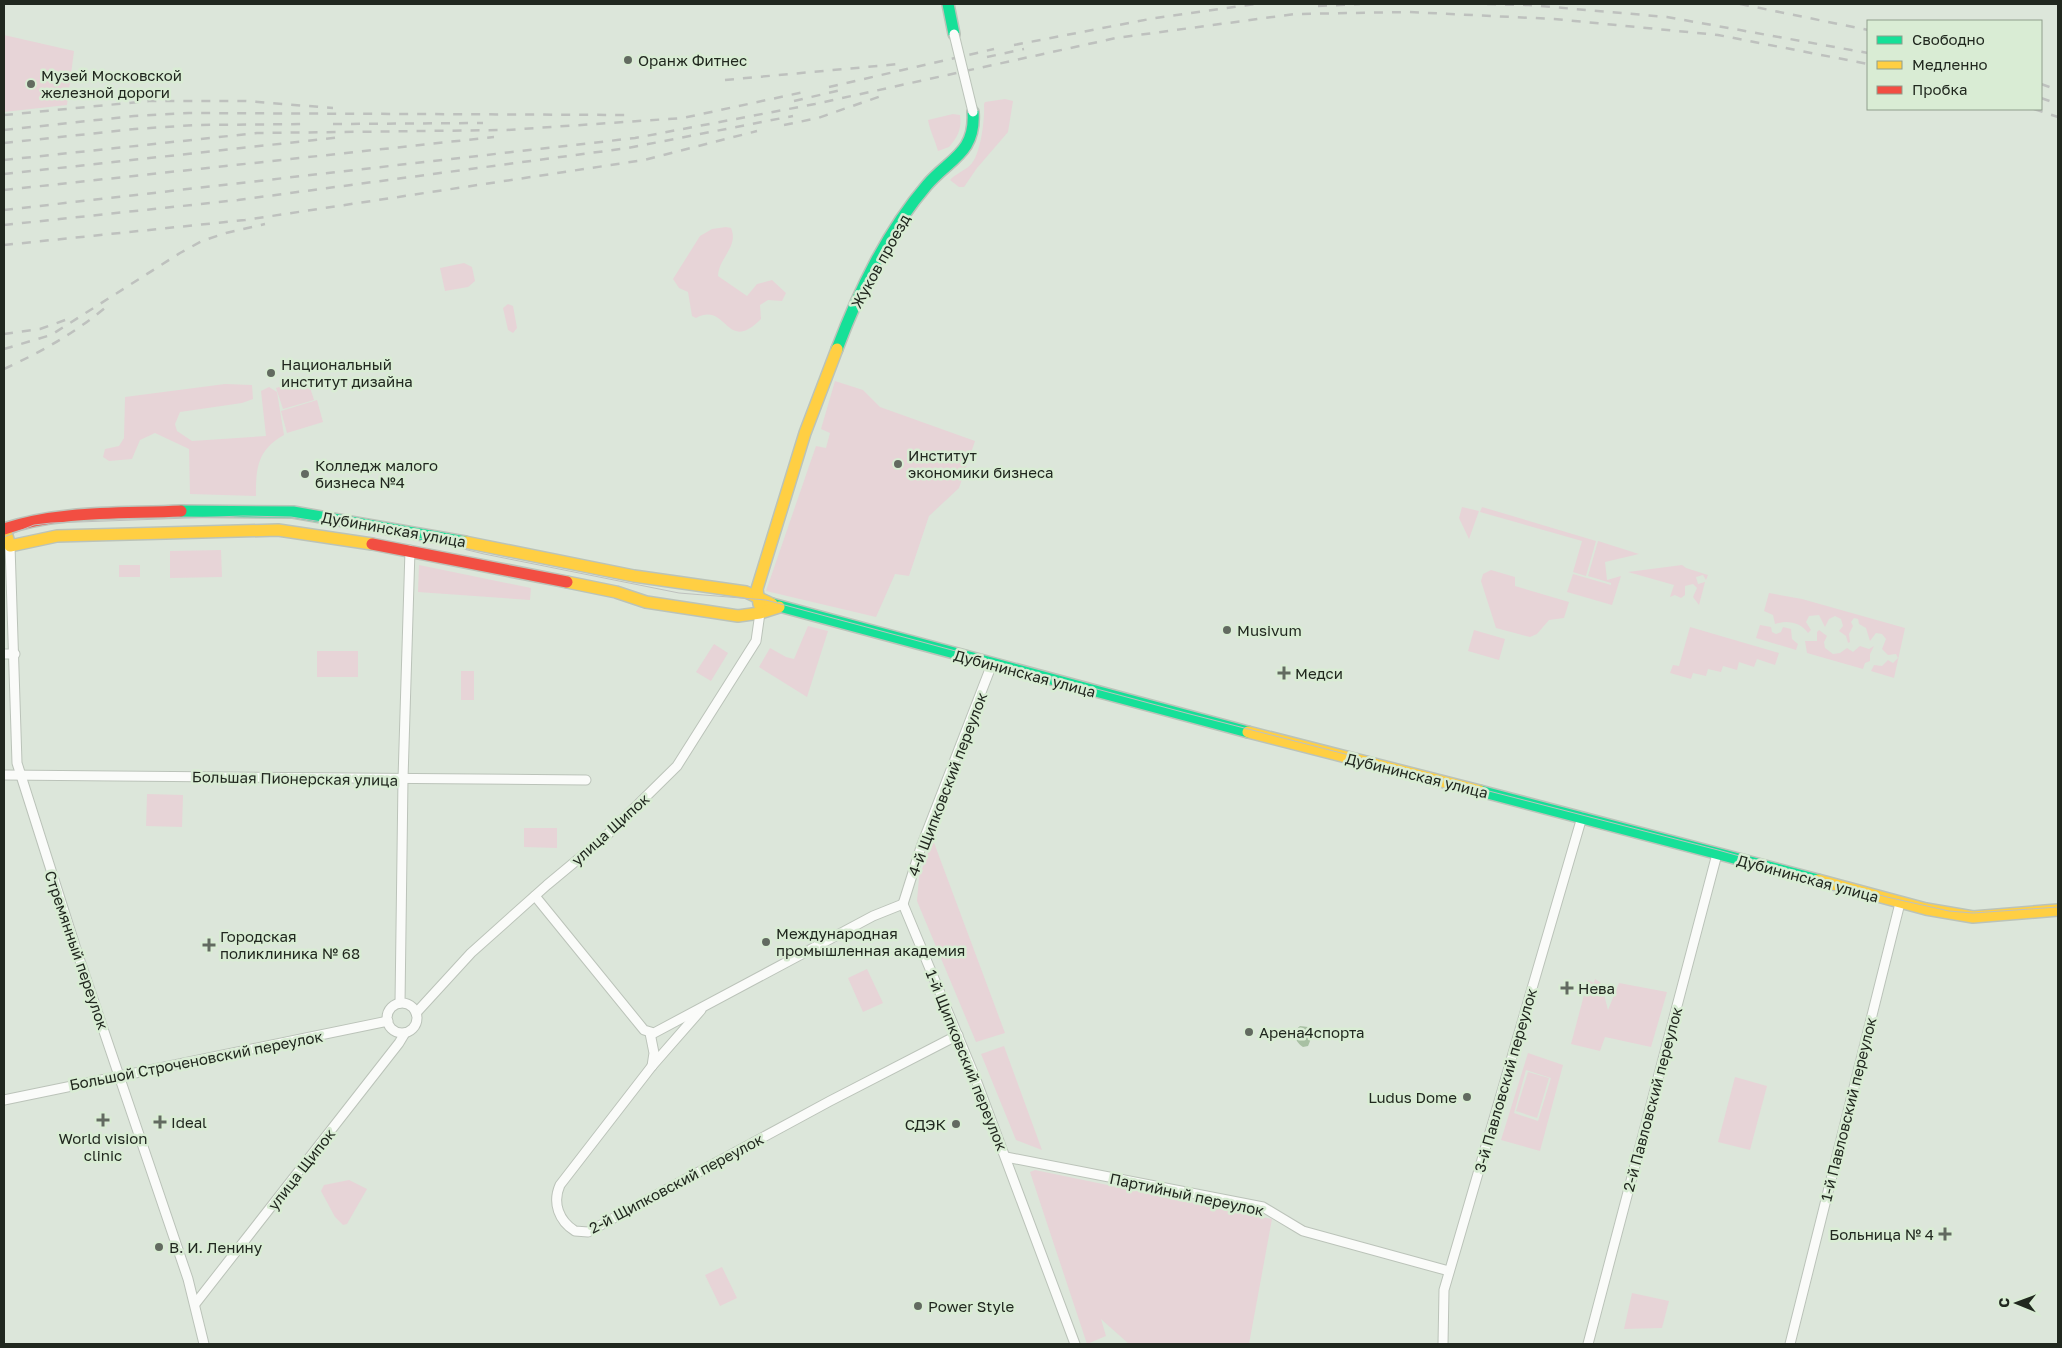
<svg xmlns="http://www.w3.org/2000/svg" width="2062" height="1348" viewBox="0 0 2062 1348" font-family="'Golos Text',sans-serif">
	<style>
		.green { fill: #e7d4d7; fill-rule: evenodd }
		.water { fill: #a8c0a3 }
		.lines { fill: none; stroke-linecap: round; stroke-linejoin: round }
		.street-casing { stroke: #bbc3b9; stroke-width: 11 }
		.fast-casing { stroke: #bbc3b9; stroke-width: 14 }
		.slow-casing { stroke: #bbc3b9; stroke-width: 14 }
		.jam-casing { stroke: #bbc3b9; stroke-width: 14 }
		.street { stroke: #fafbf9; stroke-width: 9 }
		.fast { stroke: #16e098; stroke-width: 11 }
		.slow { stroke: #ffcf43; stroke-width: 11 }
		.jam { stroke: #f24e42; stroke-width: 11 }
		.tram { stroke: #bec1be; stroke-width: 1 }
		.rail { stroke: #bec1be; stroke-width: 2.5; stroke-dasharray: 9 9; stroke-linecap: butt }
		.street-bridge-casing { stroke: #bbc3b9; stroke-width: 11; stroke-linecap: butt }
		.street-bridge { stroke: #fafbf9; stroke-width: 9 }
		.poi-dot { fill: #626a60; stroke: #d9ecd4; stroke-width: 2 }
		.labels { text-anchor: middle; dominant-baseline: central; stroke-width: 5; stroke-linejoin: round; paint-order: stroke }
		.poi-label { font-size: 15px; fill: #21281f; stroke: #d9ecd4; text-anchor: start }
		.street-label { font-size: 15px; fill: #21281f; stroke: #d9ecd4 }
	</style>
	<rect width="100%" height="100%" fill="#dce6da"/>
	<g class="green">
		<polygon points="4,35 74,51 67,105 4,112"/>
		<path d="M 1005,99 L 1013,101 L 1008,132 L 977,168 L 964,187 L 959,187 L 950,180 C 956,173 967,170 972,163 C 981,152 985,118 984,104 L 985,102 Z"/>
		<path d="M 953,114 L 960,115 C 962,128 958,137 949,147 L 938,151 C 935,140 930,131 928,120 Z"/>
		<path d="M 726,227 L 731,228 C 739,247 719,257 718,276 L 747,296 L 757,284 L 772,280 L 786,293 L 782,301 L 768,300 L 760,305 L 761,319 C 725,355 728,301 696,318 L 692,316 L 688,292 L 679,288 L 673,279 L 700,236 L 712,229 Z"/>
		<polygon points="464,263 472,267 475,281 468,287 445,291 440,268"/>
		<polygon points="508,304 513,306 517,328 513,333 508,330 503,308"/>
		<polygon points="307,378 314,400 283,409 276,388"/>
		<polygon points="835,381 863,390 880,407 975,441 959,488 929,516 909,576 895,574 876,617 766,591 816,446 826,448 830,433 821,429"/>
		<path d="M 225,384 L 252,385 L 253,399 L 242,403 L 180,412 L 175,424 L 177,431 L 192,441 L 266,436 L 261,391 L 269,387 L 277,392 L 284,435 C 257,450 256,468 256,496 L 190,494 L 189,449 L 155,433 L 140,440 L 132,459 L 109,461 L 103,457 L 105,449 L 119,446 L 124,438 L 125,397 Z"/>
		<polygon points="317,400 323,422 287,433 281,411"/>
		<polygon points="1462,507 1479,511 1469,539 1459,518"/>
		<polygon points="1482,507 1596,541 1586,576 1573,572 1582,541 1480,512"/>
		<polygon points="1598,541 1639,554 1605,562 1607,580 1621,576 1612,605 1567,592 1573,574 1611,585 1611,583 1588,576"/>
		<polygon points="221,550 222,577 170,578 170,551"/>
		<rect x="119" y="565" width="21" height="12"/>
		<polygon points="419,565 531,588 530,600 418,592"/>
		<polygon points="1682,565 1686,568 1708,575 1706,580 1703,575 1696,577 1698,584 1705,582 1699,605 1693,597 1697,588 1693,584 1685,586 1685,595 1681,598 1675,595 1670,597 1674,585 1628,572"/>
		<polygon points="1491,570 1515,577 1515,586 1569,602 1564,618 1549,620 1537,634 1530,637 1496,628 1481,581 1483,574"/>
		<path d="M 1769,593 L 1802,599 L 1905,628 L 1894,678 L 1871,671 L 1874,665 L 1882,666 L 1888,660 L 1893,663 L 1898,658 L 1896,654 L 1888,655 L 1882,649 L 1886,639 L 1882,634 L 1876,633 L 1870,641 L 1866,628 L 1859,624 L 1858,619 L 1854,618 L 1851,622 L 1853,626 L 1849,634 L 1850,642 L 1848,643 L 1846,636 L 1839,631 L 1843,626 L 1841,619 L 1835,616 L 1829,619 L 1825,627 L 1819,615 L 1809,616 L 1806,622 L 1811,630 L 1808,633 C 1800,622 1787,620 1775,624 L 1773,615 L 1764,611 Z"/>
		<polygon points="1760,625 1771,627 1772,632 1776,634 1781,632 1783,627 1791,629 1792,639 1798,644 1796,650 1756,638"/>
		<polygon points="808,626 828,631 807,697 759,667 770,648 786,657 794,659"/>
		<polygon points="1690,627 1779,653 1775,665 1757,659 1754,667 1739,662 1737,670 1723,666 1721,672 1708,669 1706,676 1693,673 1691,679 1670,673 1673,665 1679,666"/>
		<polygon points="1474,630 1505,639 1499,660 1468,651"/>
		<polygon points="1819,630 1827,636 1824,642 1825,648 1833,654 1840,653 1847,648 1853,652 1860,646 1869,649 1874,646 1870,654 1870,661 1865,663 1863,669 1807,653 1805,641 1817,641 1817,632"/>
		<polygon points="714,644 728,653 711,681 696,672"/>
		<rect x="317" y="651" width="41" height="26"/>
		<rect x="461" y="671" width="13" height="29"/>
		<polygon points="147,794 183,795 182,827 146,826"/>
		<polygon points="524,828 557,828 557,848 524,847"/>
		<polygon points="933,840 1005,1033 976,1042 917,901 919,877"/>
		<polygon points="867,969 883,1003 863,1012 848,978"/>
		<polygon points="1595,979 1601,983 1608,1010 1619,983 1667,992 1651,1047 1605,1037 1600,1051 1571,1044 1588,980 1594,983"/>
		<polygon points="1004,1046 1042,1150 1016,1140 981,1054"/>
		<path d="M 1528,1053 L 1563,1065 L 1540,1151 L 1501,1140 ZM 1526,1070 L 1551,1078 L 1538,1121 L 1514,1113 Z"/>
		<polygon points="1528,1072 1549,1078 1537,1118 1516,1111"/>
		<polygon points="1735,1077 1767,1086 1750,1150 1718,1142"/>
		<polygon points="1035,1170 1272,1219 1249,1344 1129,1344 1101,1319 1106,1336 1087,1344 1030,1172"/>
		<polygon points="349,1180 367,1189 347,1224 343,1225 335,1217 321,1191 324,1185"/>
		<polygon points="722,1267 737,1298 720,1306 705,1275"/>
		<polygon points="1632,1293 1669,1301 1662,1328 1624,1329"/>
	</g>
	<path class="water" d="M 1300,1026 L 1308,1027 C 1313,1033 1311,1039 1308,1046 L 1303,1047 C 1295,1042 1292,1033 1300,1026 Z"/>
	<g class="lines">
		<g class="street-casing">
			<g id="street">
				<polyline points="10,546 17,763 77,952 188,1279 204,1344"/>
				<polyline points="4,654 15,654"/>
				<polyline points="4,775 586,780"/>
				<polyline points="535,896 644,1030 654,1033 873,916 903,904"/>
				<polyline points="903,904 975,1077 1075,1344"/>
				<polyline points="903,904 921,847 992,664"/>
				<polyline points="400,1003 403,779 410,550"/>
				<circle cx="402" cy="1018" r="15"/>
				<path d="M 701,1010 L 652,1066 L 560,1185 C 552,1203 559,1221 575,1231 L 588,1232 L 830,1101 L 958,1035"/>
				<polyline points="416,1013 471,953 547,885 606,836 677,766 756,641 760,613"/>
				<polyline points="650,1033 654,1053 652,1066"/>
				<polyline points="4,1100 388,1021"/>
				<polyline points="1006,1157 1263,1207 1303,1231 1449,1271"/>
				<polyline points="195,1304 399,1043 405,1033"/>
				<polyline points="1443,1344 1444,1290 1582,817"/>
				<polyline points="1588,1344 1717,854"/>
				<polyline points="1790,1344 1900,903"/>
			</g>
		</g>
		<g class="fast-casing">
			<g id="fast">
				<polyline points="948,4 954,34"/>
				<path d="M 837,349 C 859,291 886,233 927,185 C 949,159 976,153 973,112"/>
				<polyline points="181,511 293,512 465,542"/>
				<polyline points="772,604 1248,732"/>
				<polyline points="1480,791 1818,880"/>
			</g>
		</g>
		<g class="slow-casing">
			<g id="slow">
				<polyline points="5,529 10,546 57,536 278,530 372,544"/>
				<polyline points="465,542 634,576 746,592 772,604"/>
				<polyline points="567,582 616,592 646,602 738,616 760,613 779,607"/>
				<polyline points="759,604 757,589 805,433 837,349"/>
				<polyline points="1248,732 1480,791"/>
				<polyline points="1818,880 1926,909 1973,917 2058,910"/>
			</g>
		</g>
		<g class="jam-casing">
			<g id="jam">
				<path d="M 4,529 C 60,510 123,514 181,511"/>
				<polyline points="372,544 567,582"/>
			</g>
		</g>
		<use href="#street" class="street"/>
		<use href="#fast" class="fast"/>
		<use href="#slow" class="slow"/>
		<use href="#jam" class="jam"/>
		<polyline class="tram" points="4,537 34,525 51,523 243,516 291,517 410,536 484,554 679,593 766,600 1186,713 1718,850 1887,897 1949,911 1973,913 2058,907"/>
		<g class="rail">
			<polyline points="1487,4 1529,5 1667,17 1868,53"/>
			<polyline points="1740,4 1868,30"/>
			<polyline points="1318,6 1360,4"/>
			<polyline points="1014,45 1155,18 1255,4"/>
			<polyline points="987,57 1024,49"/>
			<polyline points="725,80 899,64"/>
			<polyline points="2041,84 2058,90"/>
			<polyline points="829,87 994,49"/>
			<polyline points="2041,98 2058,104"/>
			<polyline points="794,101 841,90"/>
			<polyline points="2034,109 2058,117"/>
			<polyline points="4,115 149,101 245,101 333,108"/>
			<polyline points="333,124 483,123"/>
			<polyline points="784,125 818,118 884,95"/>
			<polyline points="4,130 134,116 189,113 630,115"/>
			<polyline points="4,143 135,129 196,125 308,124"/>
			<polyline points="4,160 257,133 507,130 683,118 804,92"/>
			<polyline points="4,174 342,137"/>
			<polyline points="4,190 494,137"/>
			<polyline points="4,210 635,138 815,104 1116,38 1295,14 1409,12 1554,19 1718,35 1868,64"/>
			<polyline points="4,225 238,200 628,148 793,116"/>
			<polyline points="4,245 245,220 644,160 757,131"/>
			<polyline points="4,334 40,329 68,319"/>
			<polyline points="4,349 51,335 180,253 202,241 226,233 265,224"/>
			<path d="M 4,369 C 41,352 73,334 105,308"/>
		</g>
		<g class="street-bridge-casing">
			<polyline id="street-bridge" points="954,34 973,112"/>
		</g>
		<use href="#street-bridge" class="street-bridge"/>
	</g>
	<g class="poi-dot">
		<circle cx="628" cy="60" r="5"/>
		<circle cx="31" cy="84" r="5"/>
		<circle cx="271" cy="373" r="5"/>
		<circle cx="898" cy="464" r="5"/>
		<circle cx="305" cy="474" r="5"/>
		<circle cx="1227" cy="630" r="5"/>
		<path d="M1281.5 665.5h5v5h5v5h-5v5h-5v-5h-5v-5h5z"/>
		<circle cx="766" cy="942" r="5"/>
		<path d="M206.5 937.5h5v5h5v5h-5v5h-5v-5h-5v-5h5z"/>
		<path d="M1564.5 980.5h5v5h5v5h-5v5h-5v-5h-5v-5h5z"/>
		<circle cx="1249" cy="1032" r="5"/>
		<circle cx="1467" cy="1097" r="5"/>
		<path d="M100.5 1112.5h5v5h5v5h-5v5h-5v-5h-5v-5h5z"/>
		<path d="M157.5 1114.5h5v5h5v5h-5v5h-5v-5h-5v-5h5z"/>
		<circle cx="956" cy="1124" r="5"/>
		<path d="M1942.5 1226.5h5v5h5v5h-5v5h-5v-5h-5v-5h5z"/>
		<circle cx="159" cy="1247" r="5"/>
		<circle cx="918" cy="1306" r="5"/>
	</g>
	<g class="labels">
		<g class="poi-label">
			<text x="638" y="60">Оранж Фитнес</text>
			<text x="41" y="75">Музей Московской<tspan x="41" dy="17">железной дороги</tspan></text>
			<text x="281" y="364">Национальный<tspan x="281" dy="17">институт дизайна</tspan></text>
			<text x="908" y="455">Институт<tspan x="908" dy="17">экономики бизнеса</tspan></text>
			<text x="315" y="465">Колледж малого<tspan x="315" dy="17">бизнеса №4</tspan></text>
			<text x="1237" y="630">Musivum</text>
			<text x="1295" y="673">Медси</text>
			<text x="776" y="933">Международная<tspan x="776" dy="17">промышленная академия</tspan></text>
			<text x="220" y="936">Городская<tspan x="220" dy="17">поликлиника № 68</tspan></text>
			<text x="1578" y="988">Нева</text>
			<text x="1259" y="1032">Арена4спорта</text>
			<text x="1457" y="1097" text-anchor="end">Ludus Dome</text>
			<text x="171" y="1122">Ideal</text>
			<text x="946" y="1124" text-anchor="end">СДЭК</text>
			<text x="103" y="1138" text-anchor="middle">World vision<tspan x="103" dy="17">clinic</tspan></text>
			<text x="1934" y="1234" text-anchor="end">Больница № 4</text>
			<text x="169" y="1247">В. И. Ленину</text>
			<text x="928" y="1306">Power Style</text>
		</g>
		<g class="street-label">
			<text transform="translate(880 261) rotate(-61)">Жуков проезд</text>
			<text transform="translate(394 529) rotate(10)">Дубининская улица</text>
			<text transform="translate(1025 673) rotate(15)">Дубининская улица</text>
			<text transform="translate(1417 775) rotate(14)">Дубининская улица</text>
			<text transform="translate(295 778) rotate(1)">Большая Пионерская улица</text>
			<text transform="translate(947 784) rotate(-69)">4-й Щипковский переулок</text>
			<text transform="translate(610 829) rotate(-42)">улица Щипок</text>
			<text transform="translate(1808 878) rotate(15)">Дубининская улица</text>
			<text transform="translate(77 950) rotate(71)">Стремянный переулок</text>
			<text transform="translate(196 1060) rotate(-11)">Большой Строченовский переулок</text>
			<text transform="translate(967 1060) rotate(68)">1-й Щипковский переулок</text>
			<text transform="translate(1505 1080) rotate(-74)">3-й Павловский переулок</text>
			<text transform="translate(1652 1099) rotate(-75)">2-й Павловский переулок</text>
			<text transform="translate(1848 1109) rotate(-76)">1-й Павловский переулок</text>
			<text transform="translate(301 1169) rotate(-52)">улица Щипок</text>
			<text transform="translate(676 1183) rotate(-28)">2-й Щипковский переулок</text>
			<text transform="translate(1187 1194) rotate(12)">Партийный переулок</text>
		</g>
	</g>
	<rect width="2062" height="1348" fill="none" stroke="#21281f" stroke-width="10"/>
	<rect x="1867" y="20" width="175" height="90" fill="#d9ecd4" stroke="#8f9e8c"/>
	<rect x="1877" y="36" width="25" height="8" fill="#16e098" stroke="#8f9e8c"/>
	<text x="1912" y="45" font-size="15" fill="#21281f">Свободно</text>
	<rect x="1877" y="61" width="25" height="8" fill="#ffcf43" stroke="#8f9e8c"/>
	<text x="1912" y="70" font-size="15" fill="#21281f">Медленно</text>
	<rect x="1877" y="86" width="25" height="8" fill="#f24e42" stroke="#8f9e8c"/>
	<text x="1912" y="95" font-size="15" fill="#21281f">Пробка</text>
	<g transform="translate(2017 1303) rotate(271)" stroke="#d9ecd4" stroke-width="4" paint-order="stroke">
	<path d="M0-4L9 19L0 12L-9 19Z" fill="#21281f"/>
	<text y="-8" font-size="14" font-weight="bold" text-anchor="middle" fill="#21281f">С</text>
	</g>
</svg>
